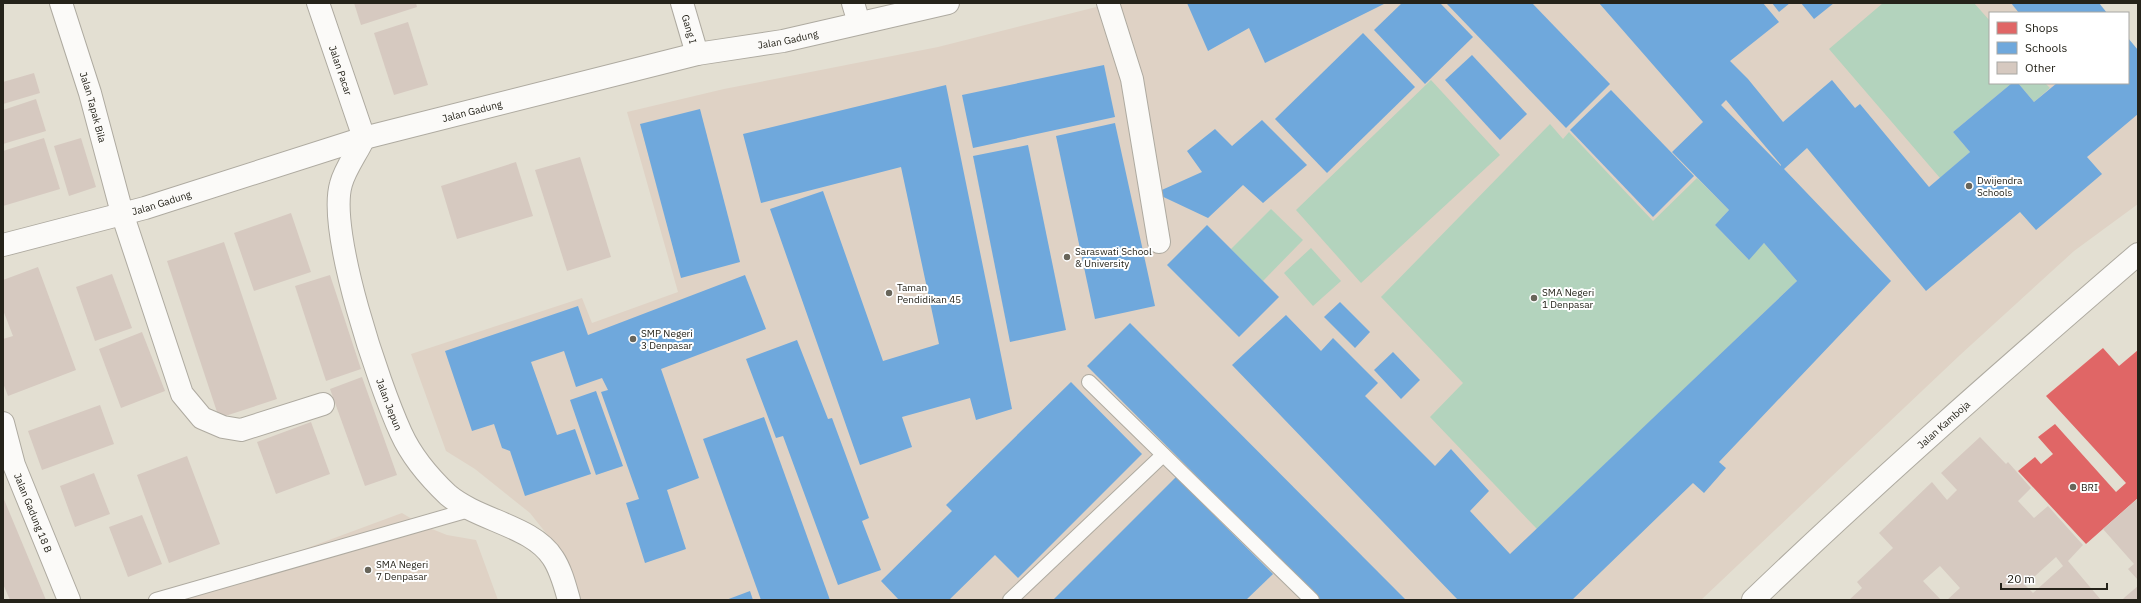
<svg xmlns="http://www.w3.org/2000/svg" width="2141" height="603" viewBox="0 0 2141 603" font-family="'IBM Plex Sans',sans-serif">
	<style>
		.education { fill: #dfd2c5 }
		.green { fill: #b3d3bd }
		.shops { fill: #e06666 }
		.schools { fill: #6fa8dc; fill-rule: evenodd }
		.building { fill: #d6c9c0; fill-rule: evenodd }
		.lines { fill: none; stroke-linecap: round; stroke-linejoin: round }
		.service-casing { stroke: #aeaaa0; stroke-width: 16 }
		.minor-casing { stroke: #aeaaa0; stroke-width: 24 }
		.tertiary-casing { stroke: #aeaaa0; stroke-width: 24 }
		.service { stroke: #fbfaf8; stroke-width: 14 }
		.minor { stroke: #fbfaf8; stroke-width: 22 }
		.tertiary { stroke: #fbfaf8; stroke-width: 22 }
		.poi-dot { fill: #68655a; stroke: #fff; stroke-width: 1.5 }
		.labels { text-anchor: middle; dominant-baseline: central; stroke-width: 4; stroke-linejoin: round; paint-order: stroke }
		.street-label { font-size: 10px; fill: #25231a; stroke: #fff }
		.poi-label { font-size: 10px; fill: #25231a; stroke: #fff; text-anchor: start }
	</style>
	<rect width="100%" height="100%" fill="#e3dfd2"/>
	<g class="education">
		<polygon points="1112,3 2099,3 2107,13 1990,13 1990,83 2128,83 2138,50 2138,204 2074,251 1960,355 1701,600 580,600 565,557 530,513 475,469 446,451 411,354 582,298 592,323 678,292 627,112 724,89 938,47"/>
		<polygon points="402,513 422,525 447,535 476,540 498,600 167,600"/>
	</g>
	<g class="green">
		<polygon points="1883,3 1974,3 1990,21 1990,83 2012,83 1953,132 1970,152 1940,178 1829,49"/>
		<polygon points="1431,80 1500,155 1361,283 1296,210"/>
		<polygon points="2018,83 2045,83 2050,88 2034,102"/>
		<polygon points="1550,124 1563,139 1569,132 1653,221 1697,178 1729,210 1715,225 1748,259 1764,243 1797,281 1537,529 1430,417 1463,383 1381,297"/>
		<polygon points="1271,209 1303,240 1263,281 1231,249"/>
		<polygon points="1311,248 1341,281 1313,306 1284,273"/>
	</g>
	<polygon class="shops" points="2103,348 2119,366 2138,350 2138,498 2086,544 2018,471 2035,457 2041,464 2053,454 2038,437 2055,424 2116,492 2126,483 2046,396"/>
	<g class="schools">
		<polygon points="1187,3 1386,3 1265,63 1249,28 1208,51"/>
		<polygon points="1402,3 1440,3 1473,37 1425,84 1374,30"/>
		<polygon points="1446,3 1532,3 1610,84 1566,128"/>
		<path d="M 1599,3 L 1763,3 L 1779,22 L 1730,61 L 1748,79 L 1783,122 L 1832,80 L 1855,108 L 1860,104 L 1929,187 L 1970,152 L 1953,132 L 2012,83 L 2018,83 L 2034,102 L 2057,83 L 2128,83 L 2128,38 L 2138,50 L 2138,114 L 2087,157 L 2102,174 L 2036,230 L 2020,212 L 1926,291 L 1807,148 L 1784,169 L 1891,281 L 1719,462 L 1726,468 L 1704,493 L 1693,483 L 1572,600 L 1458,600 L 1232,365 L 1286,315 L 1321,351 L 1333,338 L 1378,383 L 1365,396 L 1435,466 L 1451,449 L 1489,491 L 1470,511 L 1510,554 L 1797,281 L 1764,243 L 1749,260 L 1715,225 L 1729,210 L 1672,152 L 1703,122 ZM 1726,100 L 1781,165 L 1781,166 L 1721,105 Z"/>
		<polygon points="1772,3 1790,3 1779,12"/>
		<polygon points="1801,3 1834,3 1814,19"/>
		<polygon points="2011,3 2099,3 2107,13 2019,13"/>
		<polygon points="1363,33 1415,87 1327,173 1275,119"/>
		<polygon points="1472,55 1527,114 1500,140 1445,80"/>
		<polygon points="1104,65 1115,117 973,148 962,95"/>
		<polygon points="946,85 1012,409 976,420 970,398 902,417 912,447 860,465 770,209 823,191 883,361 939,344 901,167 761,203 743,134"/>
		<polygon points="1611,90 1694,176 1653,217 1570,130"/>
		<polygon points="700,109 740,262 681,278 640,124"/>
		<polygon points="1262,120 1307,165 1263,203 1243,185 1208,218 1155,193 1202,172 1187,151 1215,129 1232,146"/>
		<polygon points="1115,123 1155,306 1095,319 1056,136"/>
		<polygon points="1028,145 1066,330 1010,342 973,156"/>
		<polygon points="1207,225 1279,297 1239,337 1167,265"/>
		<polygon points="745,275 766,329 661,369 699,478 667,490 686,549 645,563 626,503 639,499 601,392 608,390 602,378 576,387 564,351 531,362 557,435 575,429 591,474 525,496 510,451 502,448 494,424 472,431 445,351 578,306 588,335"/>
		<polygon points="1340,302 1370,332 1355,348 1324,317"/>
		<polygon points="1130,323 1406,600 1320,600 1087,366"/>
		<polygon points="797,340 828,419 832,418 869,518 862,521 881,570 838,585 783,436 776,438 746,359"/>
		<polygon points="1393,352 1420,380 1401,399 1374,370"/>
		<polygon points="1071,382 1142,454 1018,578 995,555 949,600 899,600 881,581 952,511 946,505"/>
		<polygon points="596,391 623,466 596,475 570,400"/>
		<polygon points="764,417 830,600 761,600 703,439"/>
		<polygon points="1176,477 1273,574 1246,600 1053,600"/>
		<polygon points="750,591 753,600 726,600"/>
	</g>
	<g class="building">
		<polygon points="354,3 416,3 417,7 361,25"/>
		<polygon points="408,22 428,85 394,95 374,33"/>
		<polygon points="34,73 40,93 3,104 3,82"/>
		<polygon points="36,99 46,131 3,144 3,110"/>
		<polygon points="44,138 60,189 3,206 3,151"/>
		<polygon points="81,138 96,187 69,196 54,146"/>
		<polygon points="580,157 611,257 567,271 535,170"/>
		<polygon points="516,162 533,216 457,239 441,186"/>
		<polygon points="291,213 311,272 254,291 234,233"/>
		<polygon points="224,242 277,399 219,418 167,261"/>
		<polygon points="38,267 76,370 8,396 3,383 3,339 13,336 3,310 3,280"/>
		<polygon points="112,274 132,328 95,341 76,287"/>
		<polygon points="330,275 361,369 326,381 295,286"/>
		<polygon points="142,332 165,391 121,408 99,349"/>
		<polygon points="362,377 397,475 365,486 330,389"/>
		<polygon points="100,405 114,444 42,470 28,431"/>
		<polygon points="311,422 330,474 276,494 257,442"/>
		<path d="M 1980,437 L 2006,464 L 2008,462 L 2031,488 L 2018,501 L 2034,518 L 2048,506 L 2083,545 L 2068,561 L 2101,600 L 1947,600 L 1960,588 L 1940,566 L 1923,581 L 1941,600 L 1849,600 L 1862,588 L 1857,582 L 1893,548 L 1879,533 L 1932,482 L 1947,500 L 1957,490 L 1941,473 ZM 2056,557 L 2063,566 L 2033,593 L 2025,585 Z"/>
		<polygon points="187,456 220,544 169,563 137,475"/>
		<polygon points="94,473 110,514 75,527 60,486"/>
		<polygon points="3,497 46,600 10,600 3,584"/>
		<polygon points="2137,499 2138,500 2138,580 2128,569 2134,564 2103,529"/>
		<polygon points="142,515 162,564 128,577 109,527"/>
		<polygon points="2138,586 2138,600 2122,600 2125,597"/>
	</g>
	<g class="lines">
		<g class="service-casing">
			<g id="service">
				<polyline points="1089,382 1312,600"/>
				<polyline points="156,600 469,510"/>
				<polyline points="1010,600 1163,455"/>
			</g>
		</g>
		<g class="minor-casing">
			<g id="minor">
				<path id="s1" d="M 61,3 L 90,93 L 122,213 L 182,394 L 202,418 L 223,427 L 241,430 L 323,404"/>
				<path id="s2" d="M 318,3 L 364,138"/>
				<path id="s3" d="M 682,3 L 697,54"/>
				<polyline points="853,3 859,23"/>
				<polyline points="1108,3 1132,79 1159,242"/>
				<path id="s4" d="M 364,138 C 357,153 345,169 341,184 C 327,232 379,385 401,433 C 411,455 430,478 448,495 C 479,521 533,526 553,558 C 561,570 565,586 569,600"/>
				<path id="s5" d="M 3,245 L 145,208 L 364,138 L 697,54 L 783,41 L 948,3"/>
				<path id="s6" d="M 3,423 L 14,465 L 69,600"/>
			</g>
		</g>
		<g class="tertiary-casing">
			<g id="tertiary">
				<path id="s7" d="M 1753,600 C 1878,480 2007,367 2138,254"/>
			</g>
		</g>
		<use href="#service" class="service"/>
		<use href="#minor" class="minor"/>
		<use href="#tertiary" class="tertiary"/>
	</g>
	<g class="poi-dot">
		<circle cx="1969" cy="186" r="4"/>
		<circle cx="1067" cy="257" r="4"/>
		<circle cx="889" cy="293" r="4"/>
		<circle cx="1534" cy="298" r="4"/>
		<circle cx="633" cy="339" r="4"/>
		<circle cx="2073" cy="487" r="4"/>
		<circle cx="368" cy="570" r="4"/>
	</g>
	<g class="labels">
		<g class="street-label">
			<text stroke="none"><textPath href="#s3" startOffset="27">Gang I</textPath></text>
			<text stroke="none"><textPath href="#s5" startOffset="812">Jalan Gadung</textPath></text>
			<text stroke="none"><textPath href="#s2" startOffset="71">Jalan Pacar</textPath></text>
			<text stroke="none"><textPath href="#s1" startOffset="109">Jalan Tapak Bila</textPath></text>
			<text stroke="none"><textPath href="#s5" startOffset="488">Jalan Gadung</textPath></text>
			<text stroke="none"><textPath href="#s5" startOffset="164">Jalan Gadung</textPath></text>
			<text stroke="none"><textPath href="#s4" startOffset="279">Jalan Jepun</textPath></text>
			<text stroke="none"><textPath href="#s7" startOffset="259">Jalan Kamboja</textPath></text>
			<text stroke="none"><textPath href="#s6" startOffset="95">Jalan Gadung 18 B</textPath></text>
		</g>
		<g class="poi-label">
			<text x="1977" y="180">Dwijendra<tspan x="1977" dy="12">Schools</tspan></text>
			<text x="1075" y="251">Saraswati School<tspan x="1075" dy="12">&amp; University</tspan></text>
			<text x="897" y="287">Taman<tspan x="897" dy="12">Pendidikan 45</tspan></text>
			<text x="1542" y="292">SMA Negeri<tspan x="1542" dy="12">1 Denpasar</tspan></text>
			<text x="641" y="333">SMP Negeri<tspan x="641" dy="12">3 Denpasar</tspan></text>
			<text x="2081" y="487">BRI</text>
			<text x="376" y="564">SMA Negeri<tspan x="376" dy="12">7 Denpasar</tspan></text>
		</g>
	</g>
	<rect width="2141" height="603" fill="none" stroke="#25231a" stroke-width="8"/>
	<rect x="1989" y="12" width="140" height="72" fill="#ffffff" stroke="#a8a7a3"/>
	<rect x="1997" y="22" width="20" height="12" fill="#e06666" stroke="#a8a7a3"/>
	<text x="2025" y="32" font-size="12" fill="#25231a">Shops</text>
	<rect x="1997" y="42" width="20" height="12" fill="#6fa8dc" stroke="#a8a7a3"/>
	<text x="2025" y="52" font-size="12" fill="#25231a">Schools</text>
	<rect x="1997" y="62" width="20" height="12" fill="#d6c9c0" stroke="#a8a7a3"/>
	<text x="2025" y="72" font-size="12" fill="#25231a">Other</text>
	<path d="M2001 583v6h106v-6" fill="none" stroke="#25231a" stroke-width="2"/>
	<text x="2007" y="583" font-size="12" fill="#25231a" stroke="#ffffff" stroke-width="3" paint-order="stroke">20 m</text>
</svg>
